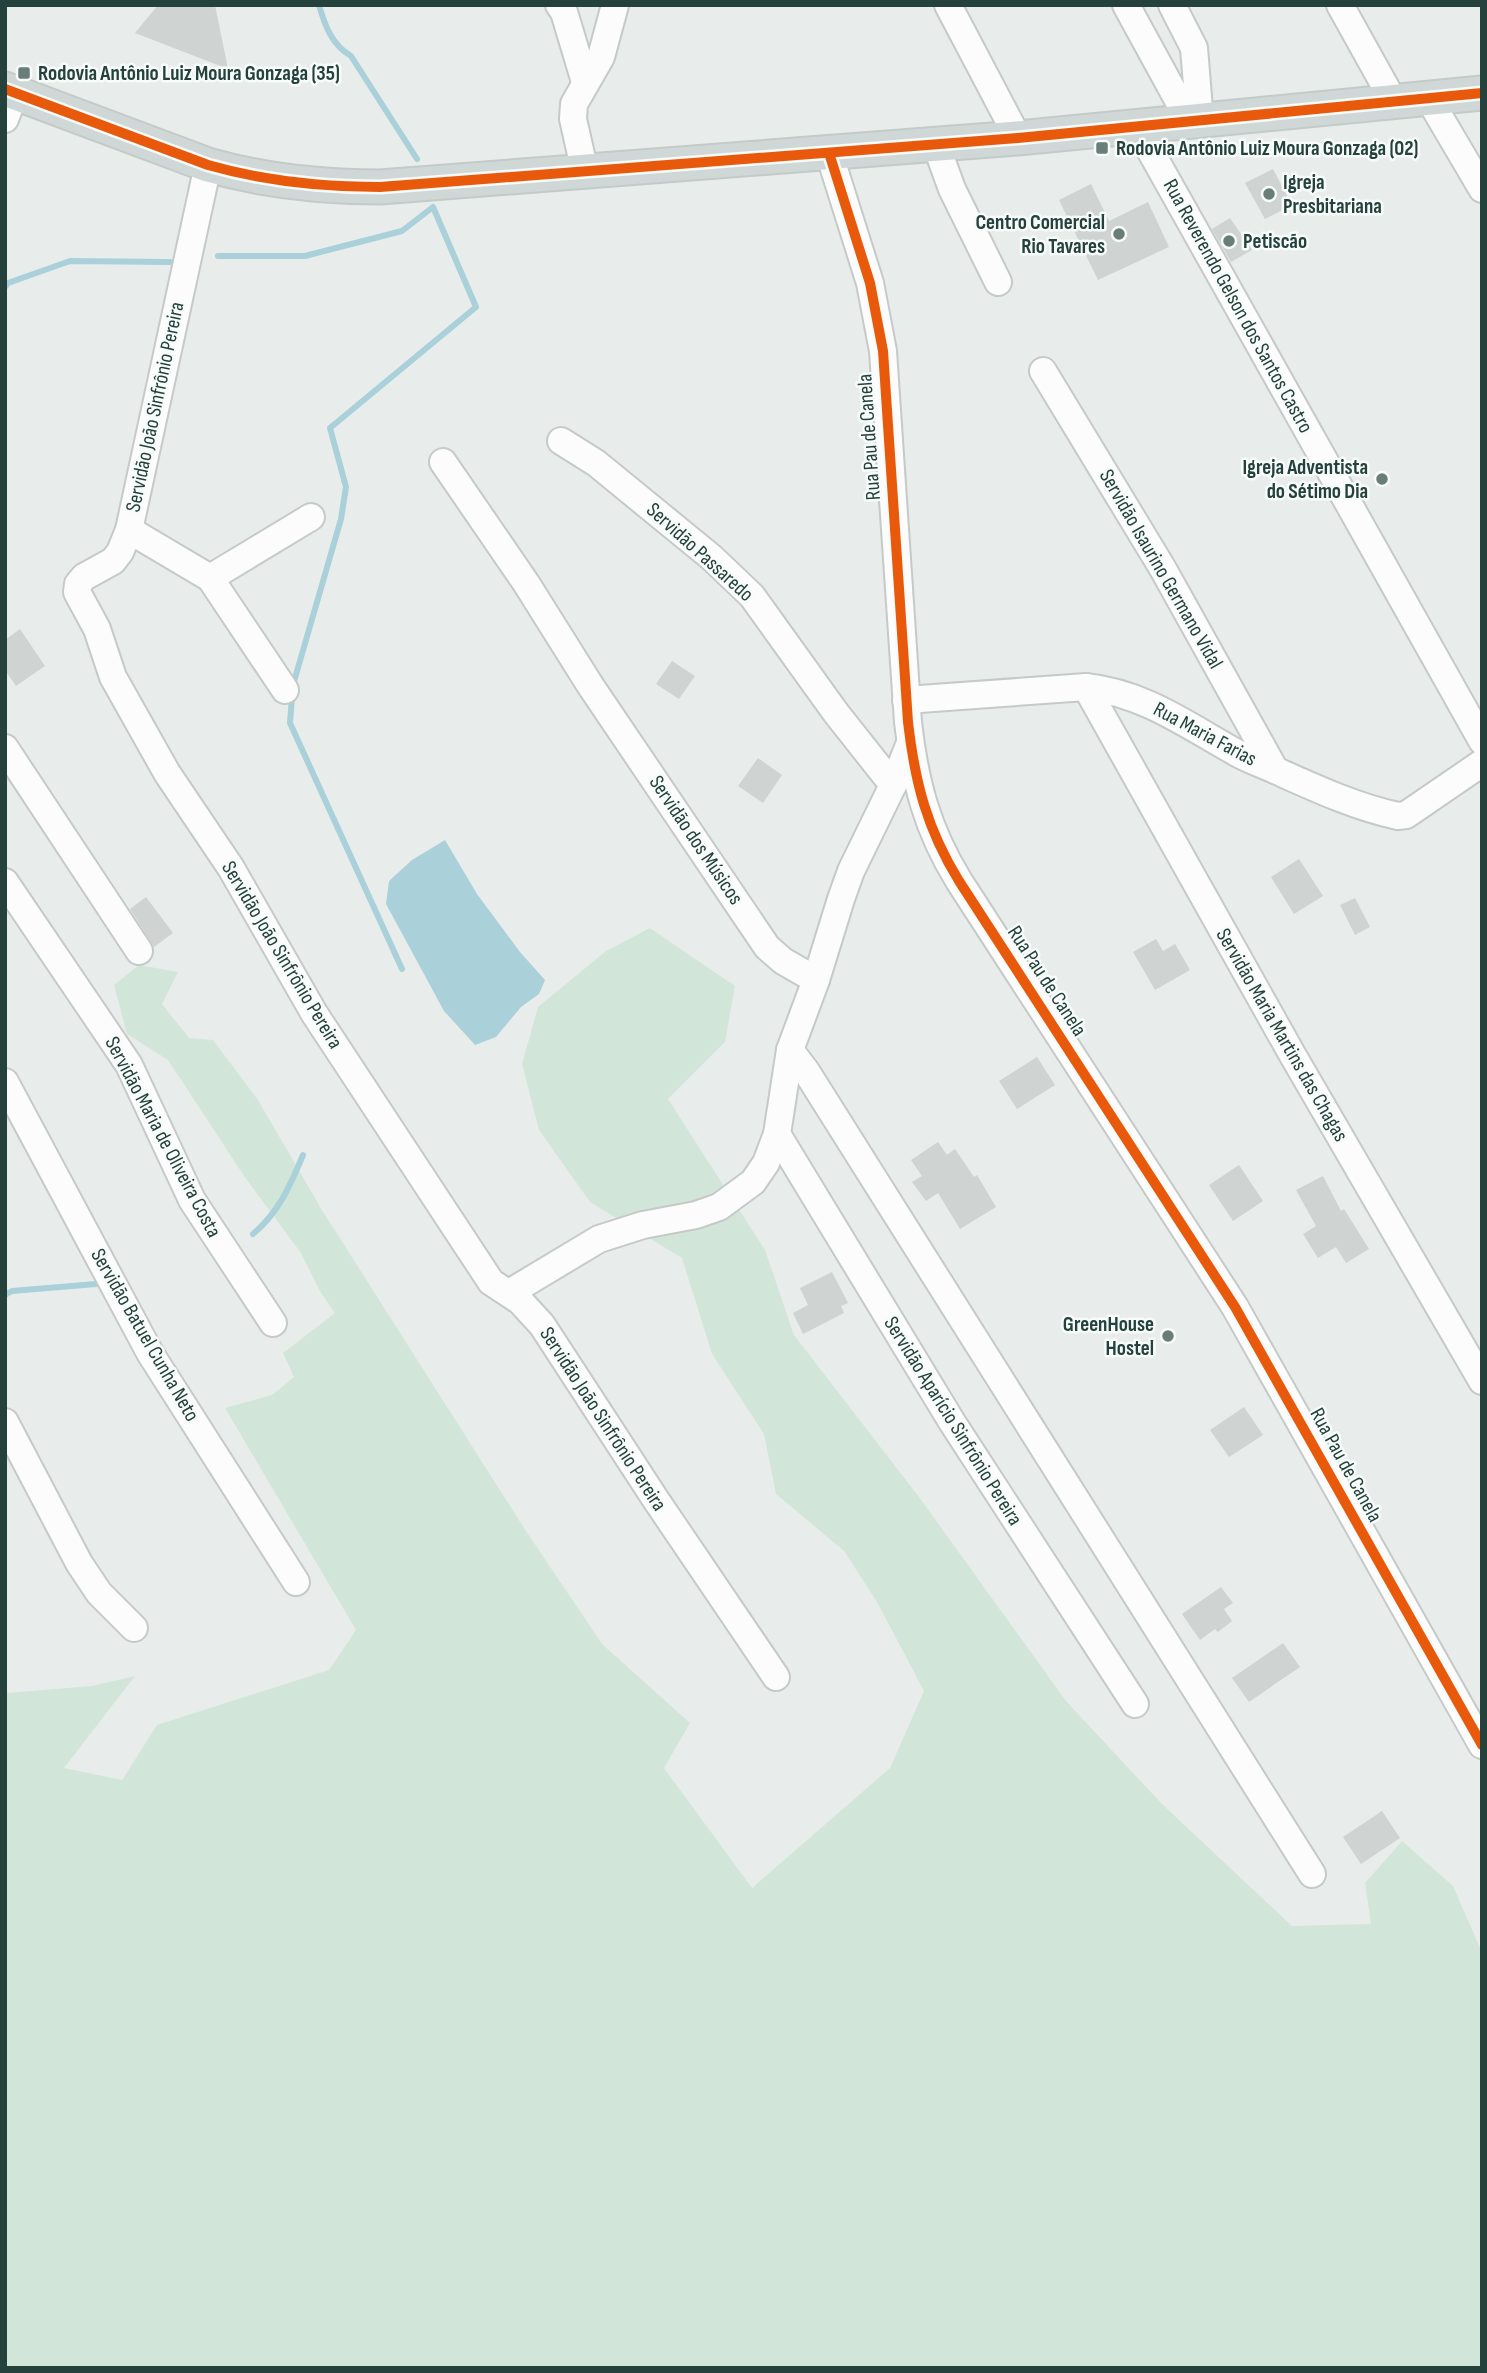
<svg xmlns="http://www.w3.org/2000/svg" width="1487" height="2373" viewBox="0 0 1487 2373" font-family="'Sofia Sans Condensed',sans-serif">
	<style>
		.green { fill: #d1e6d9 }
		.water { fill: #aad0da }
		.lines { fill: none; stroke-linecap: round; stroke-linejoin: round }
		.stream { stroke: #aad0da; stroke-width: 6 }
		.building { fill: #cfd4d2 }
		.minor-casing { stroke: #c5cac8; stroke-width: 30 }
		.major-casing { stroke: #c3cbc9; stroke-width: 37 }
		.minor { stroke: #fcfcfc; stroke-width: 26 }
		.major { stroke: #cfd8d6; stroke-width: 33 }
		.cycleway-casing { stroke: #f7fbf9; stroke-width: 15 }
		.cycleway { stroke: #e8590c; stroke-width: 10 }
		.poi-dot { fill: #697d79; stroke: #f7fbf9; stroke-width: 2.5 }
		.labels { text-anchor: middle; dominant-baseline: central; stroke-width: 5; stroke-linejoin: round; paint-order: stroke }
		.poi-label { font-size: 21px; font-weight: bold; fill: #24413c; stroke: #f7fbf9; text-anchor: start }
		.street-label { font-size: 21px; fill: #24413c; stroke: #f7fbf9 }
	</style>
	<rect width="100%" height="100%" fill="#e8edeb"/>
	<polygon class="green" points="650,928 735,986 725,1042 668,1099 765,1250 794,1335 919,1497 1066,1701 1162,1804 1292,1926 1371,1924 1365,1883 1402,1841 1453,1886 1482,1952 1482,2368 5,2368 5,1693 92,1686 135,1676 64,1768 122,1780 157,1725 329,1670 356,1630 225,1408 272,1395 294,1377 283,1353 335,1313 320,1291 301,1253 244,1176 168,1060 127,1034 114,985 139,965 178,972 162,1004 189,1038 213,1040 258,1100 322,1210 524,1528 602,1644 690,1723 664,1768 752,1888 890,1768 924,1691 877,1602 844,1551 776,1494 764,1434 712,1354 682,1258 590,1202 539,1130 522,1064 538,1007 606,951"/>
	<polygon class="water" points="445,840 477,894 520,952 545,980 539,994 521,1007 496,1037 475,1045 444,1011 386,904 389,881 412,860"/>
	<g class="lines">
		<g class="stream">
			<path d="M 319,5 C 325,26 332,45 351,56 L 417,159"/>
			<polyline points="218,256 305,256 402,231 433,207 476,307 330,428 346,487 341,519 293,685 290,723 402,969"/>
			<polyline points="5,287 8,283 70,261 170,262"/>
			<path d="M 253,1234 C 279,1212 290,1186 303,1155"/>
			<polyline points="5,1295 12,1291 96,1284"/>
		</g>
	</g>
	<g class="building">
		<polygon points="158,5 215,5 228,69 135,33"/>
		<polygon points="1273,169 1292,205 1265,219 1245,183"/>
		<polygon points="1091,184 1109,221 1148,202 1169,247 1098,280 1059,200"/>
		<polygon points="1230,218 1252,250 1231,262 1212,229"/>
		<polygon points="20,629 45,666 16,686 5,670 5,640"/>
		<polygon points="672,661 695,676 679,699 656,684"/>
		<polygon points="758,758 782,775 763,803 738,786"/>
		<polygon points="1299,859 1323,896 1294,914 1271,877"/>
		<polygon points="146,897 173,933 154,947 130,909"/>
		<polygon points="1355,898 1370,927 1355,935 1340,905"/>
		<polygon points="1156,939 1163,951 1175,944 1190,970 1155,990 1133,952"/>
		<polygon points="1037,1057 1055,1085 1017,1109 999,1081"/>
		<polygon points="938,1142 947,1155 955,1149 974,1177 977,1175 996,1207 960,1229 938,1193 926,1201 912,1182 922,1176 911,1160"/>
		<polygon points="1239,1165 1263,1201 1233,1221 1209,1185"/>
		<polygon points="1323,1176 1341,1211 1344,1209 1369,1249 1346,1263 1336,1247 1318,1258 1303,1234 1316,1226 1296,1190"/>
		<polygon points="832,1272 848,1303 841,1306 844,1313 803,1334 793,1313 808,1305 800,1288"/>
		<polygon points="1244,1407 1263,1435 1229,1457 1210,1430"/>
		<polygon points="1221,1587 1233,1603 1224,1609 1232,1621 1218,1632 1215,1629 1200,1640 1182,1614"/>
		<polygon points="1283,1643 1300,1667 1249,1702 1232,1678"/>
		<polygon points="1382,1811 1400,1838 1361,1864 1343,1837"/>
	</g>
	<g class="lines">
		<g class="minor-casing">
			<g id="minor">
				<polyline points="559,5 564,12 585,82"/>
				<polyline points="948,5 1018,138"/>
				<polyline points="1126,5 1190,122"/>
				<polyline points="1172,5 1194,48 1200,121"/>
				<polyline points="1340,5 1394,102"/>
				<polyline points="1429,99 1482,189"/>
				<polyline points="5,119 15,93"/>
				<polyline points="1137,127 1482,741"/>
				<polyline points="936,145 952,189 998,282"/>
				<path d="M 829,153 L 870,283 L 883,351 L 908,722 C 915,783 927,829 959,881 L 1235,1307 L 1482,1745"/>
				<polyline points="208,165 129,530 120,552 113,561 84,577 78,584 77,592 97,629 113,677 167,773 231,868 314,1013 491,1282 520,1301 542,1325 656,1500 776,1677"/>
				<polyline points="585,172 573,119 574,104 601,57 615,5"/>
				<polyline points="1043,371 1163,569 1275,770"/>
				<polyline points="561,441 596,463 711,557 752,596 836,713 893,785"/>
				<polyline points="443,462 526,583 590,685 767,947 783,961 816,980"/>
				<polyline points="129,530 210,578 285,690"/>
				<polyline points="210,578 311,517"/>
				<polyline points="1086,687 1292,1054 1482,1381"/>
				<path d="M 906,700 L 1086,687 C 1144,693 1188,726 1237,753 C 1250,760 1264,765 1277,771 C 1315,788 1356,807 1398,816 L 1406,815 L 1482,763"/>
				<polyline points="5,748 139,951"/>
				<polyline points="5,882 129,1065 192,1200 273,1323"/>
				<polyline points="790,1050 806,1071 1312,1874"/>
				<polyline points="5,1082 150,1353 296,1582"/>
				<polyline points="777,1134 952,1422 1135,1704"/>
				<polyline points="509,1293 599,1239 643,1225 696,1215 719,1207 753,1182 766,1163 777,1134 790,1050 816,980 841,899 851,871 893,785 910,743"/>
				<polyline points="5,1422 79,1563 99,1593 134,1628"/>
			</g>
		</g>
		<g class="major-casing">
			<path id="major" d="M 5,89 L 208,165 C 264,181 322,187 380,187 L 1018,138 L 1482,93"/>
		</g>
		<use href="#minor" class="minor"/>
		<use href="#major" class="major"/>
		<g class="cycleway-casing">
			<g id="cycleway">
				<path d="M 5,89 L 208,165 C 264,181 322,187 380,187 L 1018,138 L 1482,93"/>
				<path d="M 829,153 L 870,283 L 883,351 L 908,722 C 915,783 927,829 959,881 L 1235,1307 L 1482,1745"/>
			</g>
		</g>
		<use href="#cycleway" class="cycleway"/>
	</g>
	<g class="poi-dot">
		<rect x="17" y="66" width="14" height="14" rx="3.5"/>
		<rect x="1095" y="141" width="14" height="14" rx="3.5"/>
		<circle cx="1269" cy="194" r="7"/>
		<circle cx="1119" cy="234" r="7"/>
		<circle cx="1229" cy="241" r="7"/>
		<circle cx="1382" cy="479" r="7"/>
		<circle cx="1168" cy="1336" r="7"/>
	</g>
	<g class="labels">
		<g class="poi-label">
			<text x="38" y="73">Rodovia Antônio Luiz Moura Gonzaga (35)</text>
			<text x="1116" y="148">Rodovia Antônio Luiz Moura Gonzaga (02)</text>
			<text x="1283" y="182">Igreja<tspan x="1283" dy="24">Presbitariana</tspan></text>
			<text x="1105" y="222" text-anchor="end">Centro Comercial<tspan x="1105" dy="24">Rio Tavares</tspan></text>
			<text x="1243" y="241">Petiscão</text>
			<text x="1368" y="467" text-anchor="end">Igreja Adventista<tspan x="1368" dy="24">do Sétimo Dia</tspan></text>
			<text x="1154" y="1324" text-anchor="end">GreenHouse<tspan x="1154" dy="24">Hostel</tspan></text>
		</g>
		<g class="street-label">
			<text transform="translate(1238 306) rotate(61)">Rua Reverendo Gelson dos Santos Castro</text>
			<text transform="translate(155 407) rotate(-78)">Servidão João Sinfrônio Pereira</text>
			<text transform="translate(869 437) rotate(-94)">Rua Pau de Canela</text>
			<text transform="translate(700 552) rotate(42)">Servidão Passaredo</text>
			<text transform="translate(1161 569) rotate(60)">Servidão Isaurino Germano Vidal</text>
			<text transform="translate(1205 734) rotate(28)">Rua Maria Farias</text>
			<text transform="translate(696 840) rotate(56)">Servidão dos Músicos</text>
			<text transform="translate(282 955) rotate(59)">Servidão João Sinfrônio Pereira</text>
			<text transform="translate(1047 981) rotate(57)">Rua Pau de Canela</text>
			<text transform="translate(1282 1035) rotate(60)">Servidão Maria Martins das Chagas</text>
			<text transform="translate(163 1137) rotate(62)">Servidão Maria de Oliveira Costa</text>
			<text transform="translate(145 1335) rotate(60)">Servidão Batuel Cunha Neto</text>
			<text transform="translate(603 1419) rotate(57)">Servidão João Sinfrônio Pereira</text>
			<text transform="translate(953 1421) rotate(58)">Servidão Aparício Sinfrônio Pereira</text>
			<text transform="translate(1346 1465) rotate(61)">Rua Pau de Canela</text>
		</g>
	</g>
	<rect width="1487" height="2373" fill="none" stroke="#24413c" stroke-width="14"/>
</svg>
